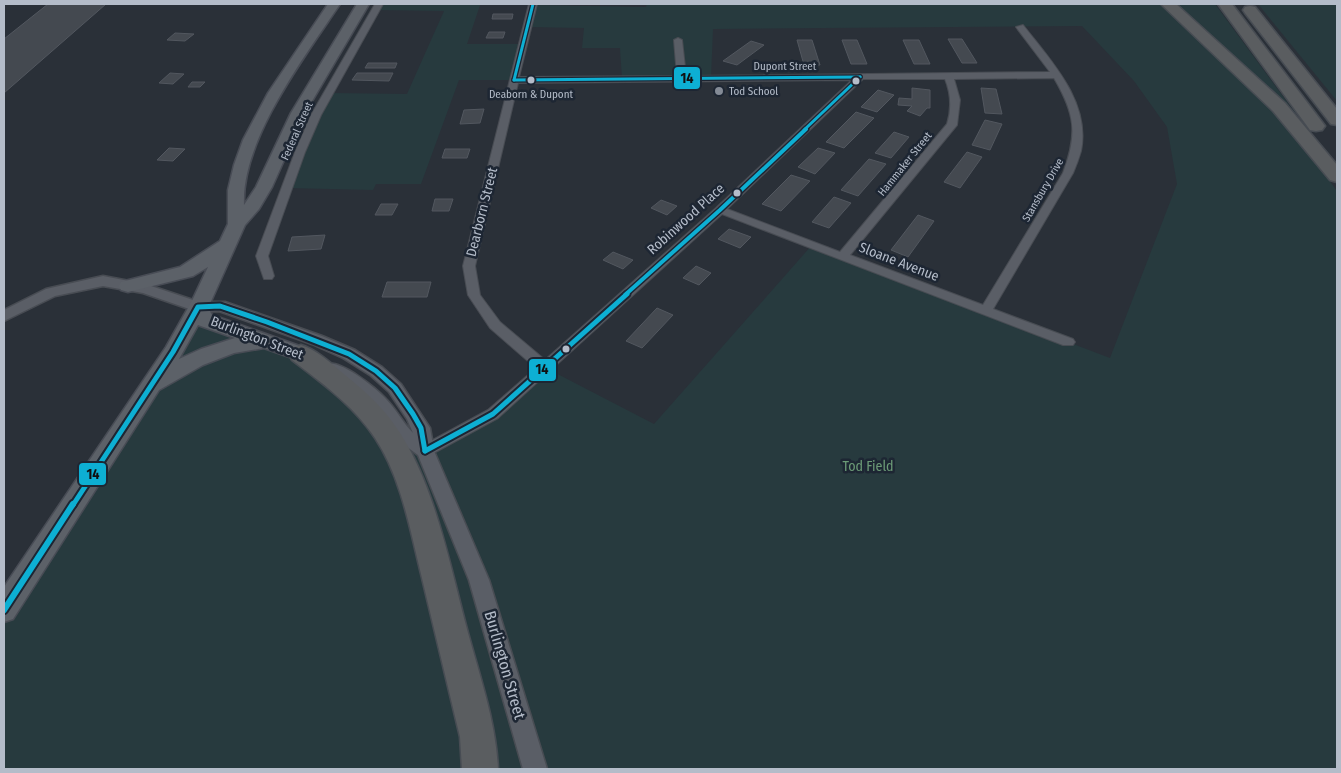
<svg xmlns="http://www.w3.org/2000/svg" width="1341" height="773" viewBox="0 0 1341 773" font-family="'Fira Sans Condensed',sans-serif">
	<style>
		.green { fill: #273a3e }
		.building { fill: #444950; stroke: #52575f }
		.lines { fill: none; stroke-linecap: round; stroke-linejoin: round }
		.minor-casing { stroke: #484c53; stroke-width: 2 }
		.tertiary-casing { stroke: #484c53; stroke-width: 3 }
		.primary-casing { stroke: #484c55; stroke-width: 3 }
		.motorway-casing { stroke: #474c53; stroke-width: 3 }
		.minor { fill: #5a5e66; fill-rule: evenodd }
		.tertiary { fill: #5a5e66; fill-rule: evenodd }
		.primary { fill: #5c6168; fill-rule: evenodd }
		.motorway { fill: #5a5d60; fill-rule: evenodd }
		.bus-1-far3-casing { stroke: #1d2633; stroke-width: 5.5 }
		.bus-1-far2-casing { stroke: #1d2633; stroke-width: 7 }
		.bus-1-far1-casing { stroke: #1d2633; stroke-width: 9 }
		.bus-1-casing { stroke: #1d2633; stroke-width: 10 }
		.bus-1-far3 { stroke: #0dafd3; stroke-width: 3 }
		.bus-1-far2 { stroke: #0dafd3; stroke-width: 4 }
		.bus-1-far1 { stroke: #0dafd3; stroke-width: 5 }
		.bus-1 { stroke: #0dafd3; stroke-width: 6 }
		.bus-dot { fill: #b4bcc9; stroke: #1d2633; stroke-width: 2 }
		.poi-dot { fill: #848b96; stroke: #1d2633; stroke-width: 2 }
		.labels { text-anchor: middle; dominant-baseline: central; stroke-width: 5; stroke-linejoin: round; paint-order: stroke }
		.far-street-label { font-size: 11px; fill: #b4bcc9; stroke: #1d2633 }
		.far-poi-label { font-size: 11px; fill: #b4bcc9; stroke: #1d2633; text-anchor: start }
		.far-bus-label { font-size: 11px; fill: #b4bcc9; stroke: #1d2633 }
		.street-label { font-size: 14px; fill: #b4bcc9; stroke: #1d2633 }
		.park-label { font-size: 14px; fill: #6b9a76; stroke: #1d2633 }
		.near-street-label { font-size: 16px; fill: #b4bcc9; stroke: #1d2633 }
		.line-badge { stroke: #1d2633; stroke-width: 2 }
		.pale-badge-label { font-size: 14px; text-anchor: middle; font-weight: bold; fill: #111 }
	</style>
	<rect width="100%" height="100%" fill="#2a3038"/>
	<g class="green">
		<polygon points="379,4 480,5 467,44 523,44 514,80 459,80 421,184 376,184 373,190 287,188 329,93 407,94 444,11 375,10"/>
		<polygon points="647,4 1162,4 1175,19 1245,82 1291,129 1337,191 1337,769 4,769 4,610 198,307 205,320 301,354 425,451 493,414 544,367 654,424 812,245 1110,358 1177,184 1167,127 1134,81 1082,26 713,29 711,78 622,79 620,48 582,48 584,28 527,27 532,5 646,7"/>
		<polygon points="1173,4 1215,4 1296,114 1292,114 1188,20"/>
		<polygon points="1258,4 1337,4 1337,101"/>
	</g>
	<g class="building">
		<polygon points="48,4 106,4 4,93 4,39"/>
		<polygon points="493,14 513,14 512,19 492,19"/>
		<polygon points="489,32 505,32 503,38 486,38"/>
		<polygon points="175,33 194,34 185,41 167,40"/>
		<polygon points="948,39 962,39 977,63 962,63"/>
		<polygon points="797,40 812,40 820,65 804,65"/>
		<polygon points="842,40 857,40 867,64 851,64"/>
		<polygon points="903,40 919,40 930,64 914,64"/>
		<polygon points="751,41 764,45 737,65 723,61"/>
		<polygon points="368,63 397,63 395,68 365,68"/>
		<polygon points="170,73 184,74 173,84 159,83"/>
		<polygon points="357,73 393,73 389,81 352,80"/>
		<polygon points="192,82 205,82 200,87 188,87"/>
		<polygon points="912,88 930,90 930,108 927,108 920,116 907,111 912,106 898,105 899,98 912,99"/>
		<polygon points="981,88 996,89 1002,114 985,113"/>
		<polygon points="878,90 894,95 877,112 861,107"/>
		<polygon points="484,109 480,123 460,124 464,110"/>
		<polygon points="856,112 874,118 844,148 826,142"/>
		<polygon points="985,120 1002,124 990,150 972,145"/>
		<polygon points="894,132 909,137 891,158 875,153"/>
		<polygon points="169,148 185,149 173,161 157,160"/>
		<polygon points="818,148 835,153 815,174 798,167"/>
		<polygon points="445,149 470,149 467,158 442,158"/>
		<polygon points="967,152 982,157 960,188 944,182"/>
		<polygon points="869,159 886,164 858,196 841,190"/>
		<polygon points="791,175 810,181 781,211 762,204"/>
		<polygon points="834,197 851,203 829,228 812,222"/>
		<polygon points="435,199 453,199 449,211 432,211"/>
		<polygon points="661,200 677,206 667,215 651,208"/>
		<polygon points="381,204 398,204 392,215 375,215"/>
		<polygon points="918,215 934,221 908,257 891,250"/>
		<polygon points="729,229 751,237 740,248 718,239"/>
		<polygon points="325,235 321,249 288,251 292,237"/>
		<polygon points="613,252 633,260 623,269 603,260"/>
		<polygon points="696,266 711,273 699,285 683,278"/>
		<polygon points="387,282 431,282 427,297 382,297"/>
		<polygon points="657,308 673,315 642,348 626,341"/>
	</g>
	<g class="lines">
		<g class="minor-casing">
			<g id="minor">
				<polygon points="375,4 383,4 321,115 305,152 268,256 274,276 272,279 264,279 256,256 295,152 311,115"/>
				<path d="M 529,4 L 537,4 L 519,77 L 677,76 L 674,40 L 678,38 L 682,40 L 686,76 L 1050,72 L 1016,27 L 1023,25 C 1051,61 1091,102 1081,151 C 1079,158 1076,166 1073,173 L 993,309 L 1073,339 L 1075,342 L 1073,345 L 1063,345 L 722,214 L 498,418 L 430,455 L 425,457 L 420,455 L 418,451 L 420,447 L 488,410 L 536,368 L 490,328 L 468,295 L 463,266 ZM 1054,78 C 1075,114 1078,133 1063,173 L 983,305 L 850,255 L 957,125 L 960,100 L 954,79 ZM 863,79 L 945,79 C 951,94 952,108 947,124 L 840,252 L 727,209 ZM 852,80 L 716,208 L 545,360 L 500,322 L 480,295 L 475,266 L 518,83 Z"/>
			</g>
		</g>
		<g class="tertiary-casing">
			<path id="tertiary" d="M 103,276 L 145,284 L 199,302 L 225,302 L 322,336 L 355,350 L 382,367 L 401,384 L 430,428 L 434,451 L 489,580 L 547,769 L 523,769 L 469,580 L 418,455 L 399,441 L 374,407 L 351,388 L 327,372 L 325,368 L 327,364 C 341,360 376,388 386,399 C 396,409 403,423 413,433 L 407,419 L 389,392 L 370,375 L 343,358 L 312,344 L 219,311 L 198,312 L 143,293 L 103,286 L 55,296 L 4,321 L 4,310 L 46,289 Z"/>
		</g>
		<g class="primary-casing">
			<path id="primary" d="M 328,4 L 340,4 C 305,56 241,140 244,205 L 256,187 L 291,113 L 357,4 L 369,4 L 305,113 L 272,187 L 259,209 L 245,225 L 208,308 L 212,315 L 308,349 L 311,354 L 308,359 L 301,361 L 264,348 L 234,353 L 203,365 L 159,390 L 13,619 L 4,622 L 4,587 L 166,347 L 192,301 L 208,267 L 193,276 L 128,292 L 121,290 L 119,286 L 121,282 L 180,267 L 220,241 L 228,224 L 228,190 L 234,165 L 243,140 L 268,93 ZM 198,325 L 235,338 L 201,349 L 179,359 Z"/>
		</g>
		<g class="motorway-casing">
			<g id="motorway">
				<polygon points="1161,4 1176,4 1285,103 1337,165 1337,182 1330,180 1273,111"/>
				<polygon points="1218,4 1232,4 1322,122 1325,126 1322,130 1316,131 1310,130"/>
				<polygon points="1250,6 1255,7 1337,109 1337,125 1331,124 1245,13 1243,10 1245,7"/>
				<path d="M 301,345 C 317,350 332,364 345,375 C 362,389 380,404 393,423 C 434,478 450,567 468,633 C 480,677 496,723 498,769 L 462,769 L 460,737 C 447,683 434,628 421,574 C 410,529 401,477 375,438 C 354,406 322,383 292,360 L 289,354 L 292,348 Z"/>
			</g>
		</g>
		<use href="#minor" class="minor"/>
		<use href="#tertiary" class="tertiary"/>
		<use href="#primary" class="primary"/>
		<use href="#motorway" class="motorway"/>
		<g class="bus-1-far3-casing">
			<g id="bus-1-far3">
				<polyline points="514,80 860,77"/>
				<polyline points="514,80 533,4"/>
				<polyline points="804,130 860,77"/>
			</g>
		</g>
		<g class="bus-1-far2-casing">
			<polyline id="bus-1-far2" points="625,295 720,210 806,129"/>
		</g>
		<g class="bus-1-far1-casing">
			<g id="bus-1-far1">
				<polyline points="425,451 493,414 627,294"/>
				<polyline points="73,505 173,352 198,307 220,306 267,322 349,354 376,371 395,388 413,414 421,428 425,451"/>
			</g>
		</g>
		<g class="bus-1-casing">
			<polyline id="bus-1" points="4,610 73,504"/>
		</g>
		<use href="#bus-1-far3" class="bus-1-far3"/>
		<use href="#bus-1-far2" class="bus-1-far2"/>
		<use href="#bus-1-far1" class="bus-1-far1"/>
		<use href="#bus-1" class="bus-1"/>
	</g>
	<g class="bus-dot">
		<circle cx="531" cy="80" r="4.5"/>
		<circle cx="856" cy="81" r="4.5"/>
		<circle cx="737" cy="193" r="4.5"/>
		<circle cx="566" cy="349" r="4.5"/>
	</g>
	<circle class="poi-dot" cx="719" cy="91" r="5"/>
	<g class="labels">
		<g class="far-street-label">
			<text x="785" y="66">Dupont Street</text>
			<text transform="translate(297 131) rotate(-66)">Federal Street</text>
			<text transform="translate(905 164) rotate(-51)">Hammaker Street</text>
			<text transform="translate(1043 190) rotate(-60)">Stansbury Drive</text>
		</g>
		<g class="far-poi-label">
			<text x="729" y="91">Tod School</text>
		</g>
		<g class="far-bus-label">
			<text x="531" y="94">Deaborn &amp; Dupont</text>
		</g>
		<g class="street-label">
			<text transform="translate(482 212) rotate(-76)">Dearborn Street</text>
			<text transform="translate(686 219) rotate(-42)">Robinwood Place</text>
			<text transform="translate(899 262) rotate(21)">Sloane Avenue</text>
			<text transform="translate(257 338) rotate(21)">Burlington Street</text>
		</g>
		<g class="park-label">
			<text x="868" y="466">Tod Field</text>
		</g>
		<g class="near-street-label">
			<text transform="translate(505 665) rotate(74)">Burlington Street</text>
		</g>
	</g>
	<g class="line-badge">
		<rect x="673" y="66" width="28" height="24" rx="5" fill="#0dafd3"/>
		<rect x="528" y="358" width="29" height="24" rx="5" fill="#0dafd3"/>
		<rect x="78" y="462" width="29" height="24" rx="5" fill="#0dafd3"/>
	</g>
	<g class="pale-badge-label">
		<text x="687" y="83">14</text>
		<text x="542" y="374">14</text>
		<text x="93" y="479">14</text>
	</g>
	<rect width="1341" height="773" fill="none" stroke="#b4bcc9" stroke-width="10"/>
</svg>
